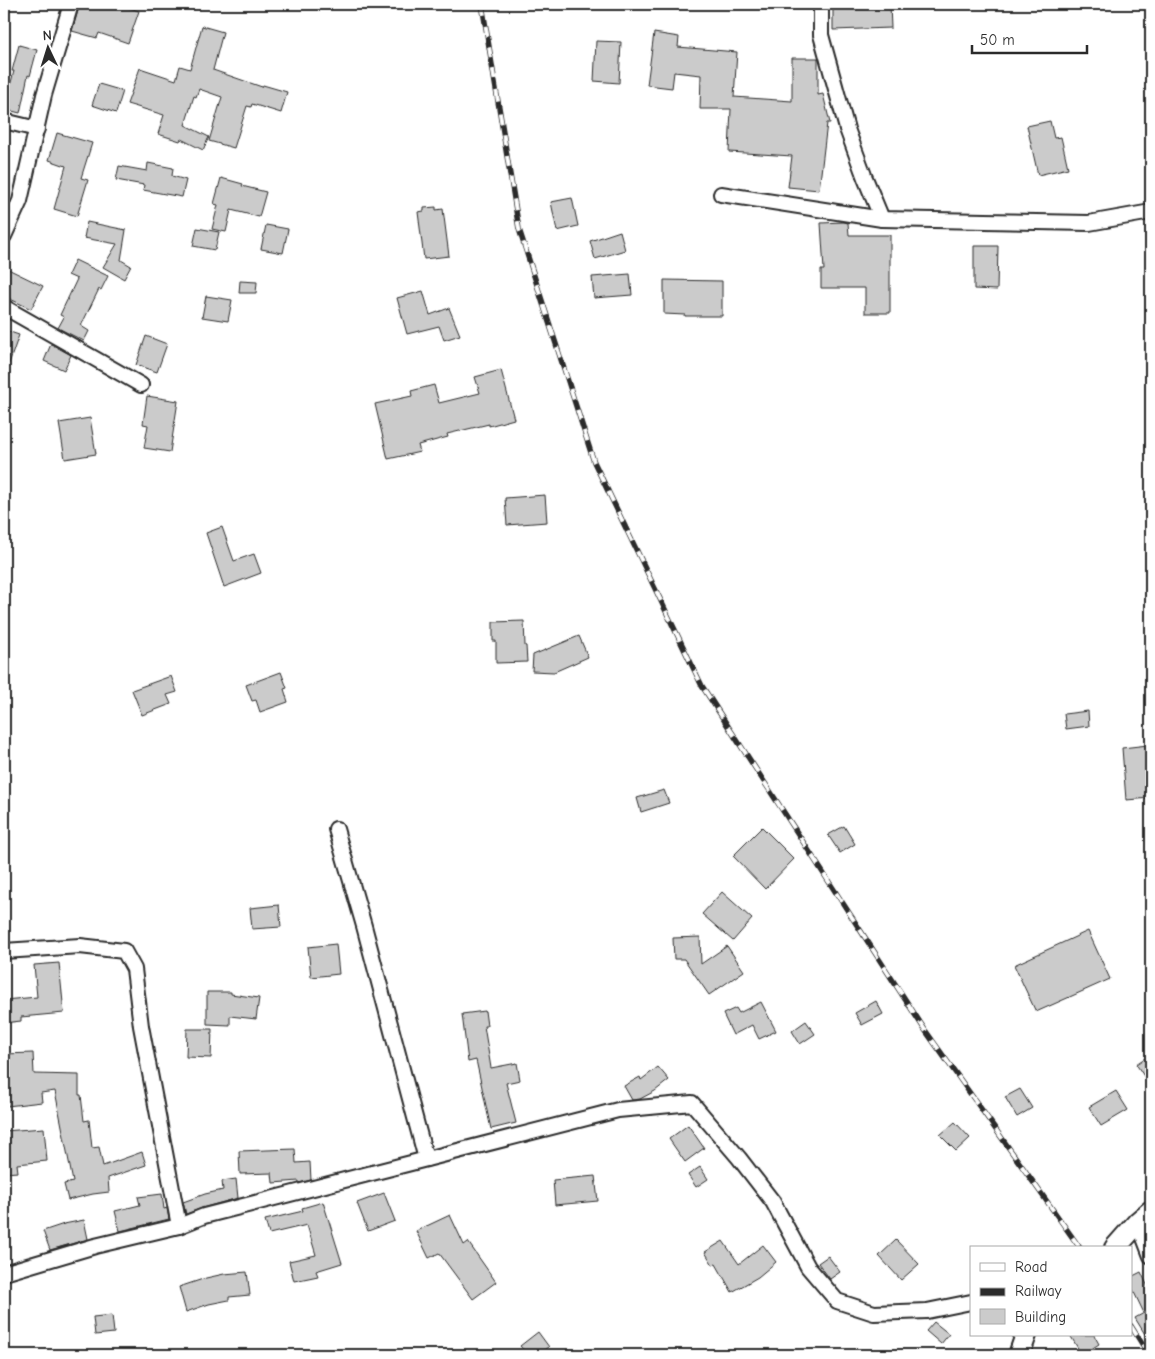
<svg xmlns="http://www.w3.org/2000/svg" width="1155" height="1359" viewBox="0 0 1155 1359" font-family="'Comic Neue',sans-serif">
	<style>
		.building { fill: #cbcbcb; stroke: #2b2b2b }
		.lines { fill: none; stroke-linecap: round; stroke-linejoin: round }
		.street-casing { stroke: #2b2b2b; stroke-width: 18 }
		.secondary-casing { stroke: #2b2b2b; stroke-width: 24 }
		.street { stroke: #fff; stroke-width: 14 }
		.secondary { stroke: #fff; stroke-width: 20 }
		.rail-casing { stroke: #2b2b2b; stroke-width: 5.5 }
		.rail { stroke: #fff; stroke-width: 4; stroke-dasharray: 11; stroke-linecap: butt }
	</style>
	<rect width="100%" height="100%" fill="#fff"/>
	<filter id="ink" filterUnits="userSpaceOnUse"><feTurbulence type="fractalNoise" baseFrequency=".02" numOctaves="2"/><feDisplacementMap in="SourceGraphic" scale="10" xChannelSelector="R" yChannelSelector="G"/><feConvolveMatrix kernelMatrix="1 2 1 2 8 2 1 2 1" color-interpolation-filters="sRGB"/></filter>
	<g filter="url(#ink)">
		<g class="building">
			<polygon points="80,4 117,4 139,11 128,43 99,33 97,38 72,31"/>
			<polygon points="890,4 891,28 833,30 833,6"/>
			<polygon points="202,26 223,32 213,70 262,87 263,85 287,92 281,113 252,104 251,107 247,106 234,148 209,141 222,97 199,89 196,97 194,96 185,125 209,137 203,150 181,139 180,141 158,134 164,115 127,104 140,68 176,80 180,66 190,69"/>
			<polygon points="654,33 679,37 678,47 737,52 734,97 792,101 792,58 818,58 818,95 823,94 830,123 827,123 819,190 788,187 792,156 729,152 731,109 700,109 701,75 674,72 672,88 647,85"/>
			<polygon points="596,41 621,42 619,83 594,81"/>
			<polygon points="19,45 37,50 30,76 28,75 20,113 4,109 14,71 12,71"/>
			<polygon points="99,84 123,91 116,113 92,105"/>
			<polygon points="1050,121 1054,138 1061,137 1068,168 1038,175 1027,126"/>
			<polygon points="57,133 92,143 81,178 88,180 77,216 54,209 66,166 49,160"/>
			<polygon points="148,163 173,168 172,176 186,180 182,197 143,190 144,185 116,180 119,166 147,171"/>
			<polygon points="221,178 243,184 242,186 266,192 259,217 231,210 226,232 212,229 218,205 214,204"/>
			<polygon points="572,198 578,226 557,231 551,202"/>
			<polygon points="436,207 436,210 443,209 449,256 424,259 418,212 424,211 424,208"/>
			<polygon points="87,222 126,230 121,260 131,266 124,279 103,267 117,244 84,238"/>
			<polygon points="844,222 848,223 849,235 890,235 890,313 865,313 865,288 821,288 821,270 824,270 821,223"/>
			<polygon points="266,225 288,229 283,253 261,249"/>
			<polygon points="197,228 219,232 215,250 193,246"/>
			<polygon points="620,231 625,250 595,259 590,241"/>
			<polygon points="974,246 998,246 997,290 974,289"/>
			<polygon points="75,260 108,276 101,290 99,289 81,326 89,331 84,341 58,328 64,317 60,315 77,279 68,275"/>
			<polygon points="8,269 43,286 31,309 4,296 4,278"/>
			<polygon points="630,274 632,295 594,298 592,277"/>
			<polygon points="664,280 722,281 722,316 685,316 685,315 664,314"/>
			<polygon points="240,281 257,282 256,293 239,293"/>
			<polygon points="423,291 430,315 449,308 460,335 444,340 439,326 407,334 397,298"/>
			<polygon points="206,296 232,300 228,321 202,317"/>
			<polygon points="4,330 19,335 6,372 4,371"/>
			<polygon points="146,336 167,344 157,372 136,365"/>
			<polygon points="51,344 71,355 64,370 44,361"/>
			<polygon points="501,370 514,419 489,426 489,424 447,434 448,437 418,445 420,452 388,459 375,404 412,396 411,391 434,385 439,403 480,393 475,377"/>
			<polygon points="147,396 178,401 170,452 144,448 148,425 143,424"/>
			<polygon points="90,418 96,454 65,459 59,423"/>
			<polygon points="545,495 547,522 507,525 505,498"/>
			<polygon points="222,527 234,561 254,554 261,573 224,587 206,533"/>
			<polygon points="524,621 525,646 526,646 527,662 496,663 496,641 493,641 493,622"/>
			<polygon points="579,636 588,657 554,672 532,671 533,655"/>
			<polygon points="281,672 287,688 284,689 288,702 260,712 256,700 252,701 246,685"/>
			<polygon points="171,676 177,692 167,695 171,704 142,715 132,690"/>
			<polygon points="1088,711 1089,726 1066,729 1064,714"/>
			<polygon points="1148,745 1151,798 1126,800 1122,748"/>
			<polygon points="664,790 669,803 641,812 637,798"/>
			<polygon points="844,826 855,844 840,853 828,835"/>
			<polygon points="762,827 794,859 765,889 733,856"/>
			<polygon points="722,892 752,919 733,941 702,914"/>
			<polygon points="279,905 281,927 252,929 250,908"/>
			<polygon points="1088,931 1110,979 1036,1012 1014,965"/>
			<polygon points="700,937 701,964 727,946 744,971 709,995 684,959 674,959 673,938"/>
			<polygon points="336,944 339,974 311,977 308,947"/>
			<polygon points="59,963 64,1013 21,1017 21,1021 4,1023 4,1000 37,997 34,965"/>
			<polygon points="207,992 231,992 231,994 259,998 256,1019 230,1016 230,1025 207,1024"/>
			<polygon points="876,1001 883,1014 862,1025 855,1013"/>
			<polygon points="761,1002 776,1031 759,1039 752,1025 733,1035 723,1014 736,1008 739,1013"/>
			<polygon points="485,1011 487,1026 484,1026 491,1068 517,1063 520,1080 506,1083 516,1123 491,1129 476,1060 468,1062 462,1014"/>
			<polygon points="806,1021 815,1034 800,1044 792,1031"/>
			<polygon points="187,1029 212,1029 211,1058 186,1057"/>
			<polygon points="33,1053 34,1074 79,1075 79,1095 81,1095 84,1121 89,1120 92,1148 99,1147 103,1166 142,1152 146,1165 108,1178 109,1192 93,1194 68,1200 64,1184 73,1182 55,1091 41,1093 42,1102 7,1106 4,1054"/>
			<polygon points="1151,1054 1151,1087 1136,1064"/>
			<polygon points="658,1067 669,1080 655,1091 640,1099 632,1100 624,1086 640,1077 641,1080"/>
			<polygon points="1020,1089 1032,1108 1017,1117 1005,1097"/>
			<polygon points="1116,1091 1128,1110 1101,1126 1089,1107"/>
			<polygon points="955,1122 970,1138 956,1151 940,1135"/>
			<polygon points="688,1125 704,1148 685,1162 669,1139"/>
			<polygon points="44,1128 47,1161 17,1164 18,1172 4,1173 4,1131"/>
			<polygon points="295,1149 296,1163 310,1162 311,1180 299,1183 299,1181 273,1183 272,1173 240,1174 239,1151"/>
			<polygon points="700,1167 708,1179 696,1187 688,1175"/>
			<polygon points="595,1176 598,1201 555,1205 553,1180"/>
			<polygon points="236,1179 238,1198 202,1208 186,1214 183,1202 205,1194 223,1190 222,1181"/>
			<polygon points="384,1193 395,1221 368,1231 357,1203"/>
			<polygon points="162,1194 164,1209 167,1208 169,1219 120,1231 115,1211 140,1205 138,1197"/>
			<polygon points="323,1202 342,1263 316,1271 318,1276 294,1281 289,1261 316,1255 307,1225 269,1234 265,1220 303,1211 302,1208"/>
			<polygon points="450,1215 464,1245 468,1242 496,1282 473,1299 439,1253 429,1258 416,1231"/>
			<polygon points="84,1220 88,1239 50,1250 43,1231 64,1224"/>
			<polygon points="896,1240 919,1264 901,1280 879,1256"/>
			<polygon points="723,1241 739,1264 763,1245 776,1262 758,1277 732,1292 716,1264 713,1265 705,1252"/>
			<polygon points="828,1256 840,1272 830,1279 818,1263"/>
			<polygon points="247,1272 250,1295 229,1297 229,1300 209,1304 186,1312 179,1287 206,1278 224,1274"/>
			<polygon points="1141,1272 1151,1293 1151,1344 1135,1318 1144,1313 1131,1286 1131,1277"/>
			<polygon points="112,1315 114,1333 95,1335 93,1317"/>
			<polygon points="934,1322 949,1334 941,1344 926,1331"/>
			<polygon points="538,1332 549,1347 538,1355 528,1355 520,1346"/>
			<polygon points="1070,1335 1094,1335 1099,1344 1082,1355"/>
		</g>
		<g class="lines">
			<g class="street-casing">
				<g id="street">
					<polyline points="821,4 821,35 847,129 865,178 882,219"/>
					<polyline points="4,121 37,129"/>
					<polyline points="721,194 882,219 1089,223 1151,212"/>
					<polyline points="4,236 20,201 44,95 71,4"/>
					<polyline points="4,307 141,385"/>
					<polyline points="336,829 364,926 426,1159"/>
					<polyline points="4,951 80,946 124,951 134,969 141,1026 179,1226"/>
					<polyline points="1138,1222 1151,1256"/>
					<polyline points="4,1273 95,1246 179,1226 204,1216 618,1110 692,1103 739,1158 773,1202 808,1267 837,1301 874,1313 927,1311 971,1302"/>
				</g>
			</g>
			<g class="secondary-casing">
				<g id="secondary">
					<polyline points="1115,1248 1138,1222 1151,1211"/>
					<polyline points="1019,1355 1026,1335"/>
				</g>
			</g>
			<use href="#street" class="street"/>
			<use href="#secondary" class="secondary"/>
			<g class="rail-casing">
				<g id="rail">
					<polyline points="482,4 519,229 594,462 702,686 925,1030 1080,1248"/>
					<polyline points="1131,1326 1149,1355"/>
				</g>
			</g>
			<use href="#rail" class="rail"/>
		</g>
	</g>
	<rect width="1155" height="1359" fill="none" stroke="#fff" stroke-width="20"/>
	<rect x="10" y="10" width="1135" height="1339" fill="none" stroke="#2b2b2b" stroke-width="2" filter="url(#ink)"/>
	<rect x="970" y="1246" width="162" height="90" fill="#ffffff" stroke="#aaaaaa"/>
	<rect x="980" y="1263" width="25" height="8" fill="#ffffff" stroke="#aaaaaa"/>
	<text x="1015" y="1272" font-size="15" fill="#2b2b2b">Road</text>
	<rect x="980" y="1288" width="25" height="8" fill="#2b2b2b" stroke="#aaaaaa"/>
	<text x="1015" y="1296" font-size="15" fill="#2b2b2b">Railway</text>
	<rect x="980" y="1309" width="25" height="15" fill="#cbcbcb" stroke="#aaaaaa"/>
	<text x="1015" y="1322" font-size="15" fill="#2b2b2b">Building</text>
	<g transform="translate(48 48) rotate(356)" stroke="#ffffff" stroke-width="4" paint-order="stroke">
	<path d="M0-4L9 19L0 12L-9 19Z" fill="#2b2b2b"/>
	<text y="-8" font-size="14" font-weight="bold" text-anchor="middle" fill="#2b2b2b">N</text>
	</g>
	<path d="M972 45v8h115v-8" fill="none" stroke="#2b2b2b" stroke-width="2.5"/>
	<text x="980" y="45" font-size="15" fill="#2b2b2b" stroke="#ffffff" stroke-width="4" paint-order="stroke">50 m</text>
</svg>
